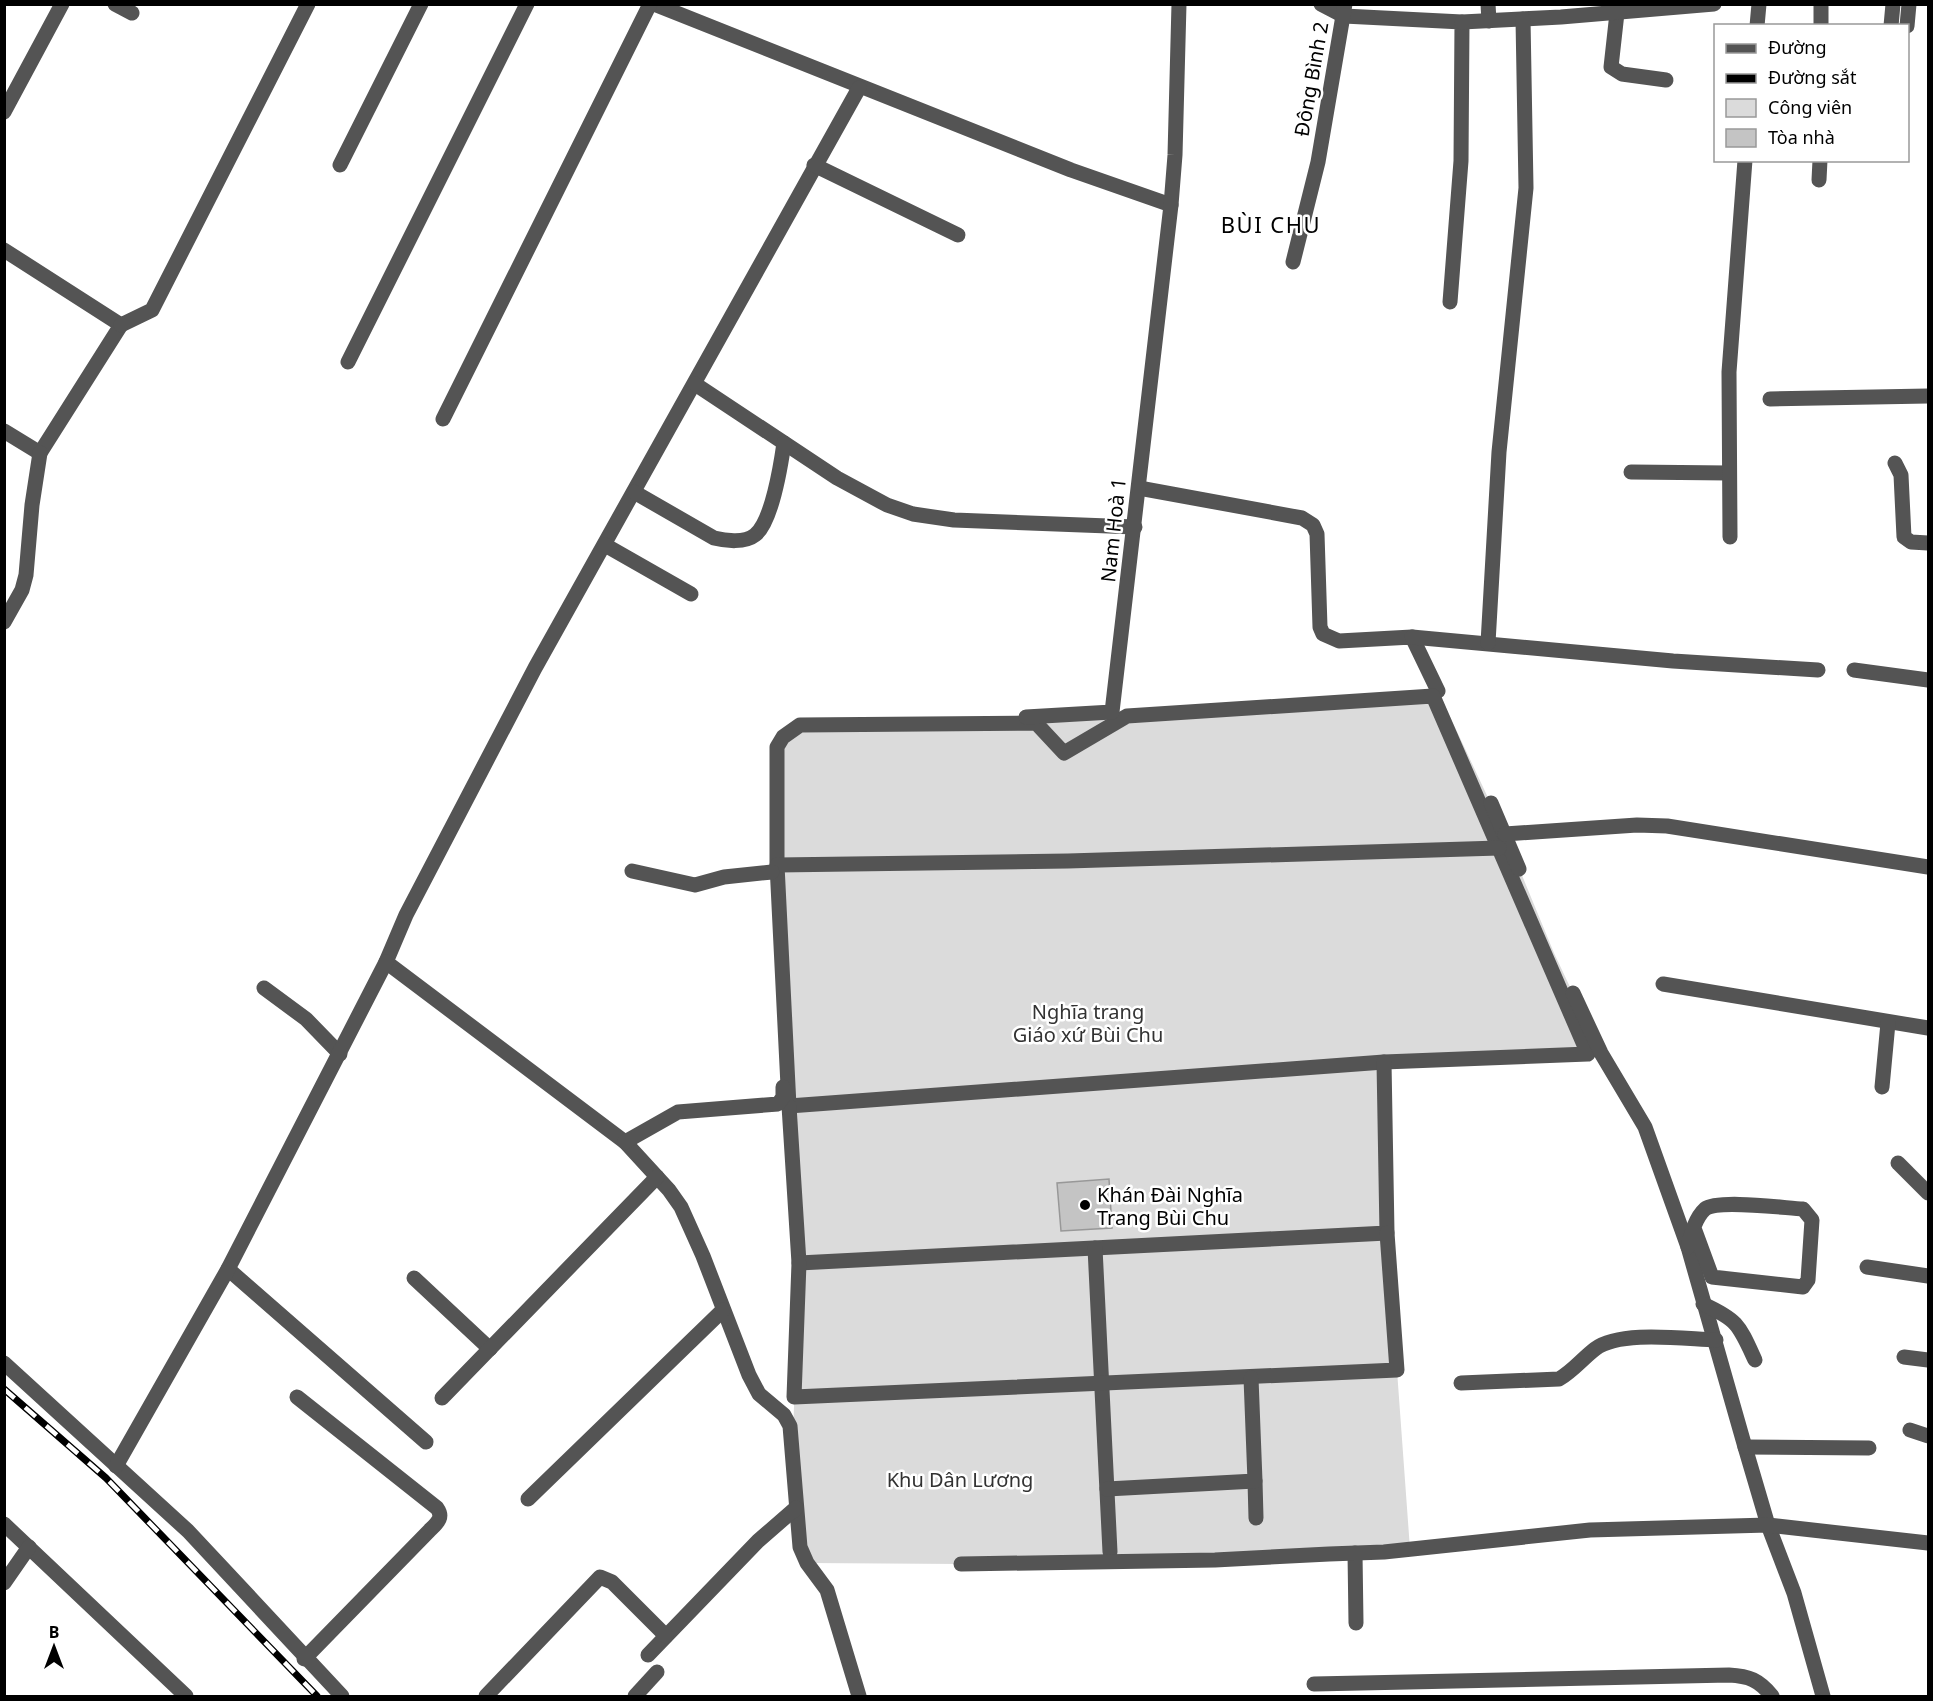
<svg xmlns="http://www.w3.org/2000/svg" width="1933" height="1701" viewBox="0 0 1933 1701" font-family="'Noto Sans',sans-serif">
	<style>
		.green { fill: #dbdbdb }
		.building { fill: #c4c4c4; stroke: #989898; stroke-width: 1.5 }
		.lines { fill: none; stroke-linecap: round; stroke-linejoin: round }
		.minor { stroke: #545454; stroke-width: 15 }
		.rail-casing { stroke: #000; stroke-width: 7 }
		.rail { stroke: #fff; stroke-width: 4.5; stroke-dasharray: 14; stroke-linecap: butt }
		.poi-dot { fill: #000; stroke: #fff; stroke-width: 2 }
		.labels { text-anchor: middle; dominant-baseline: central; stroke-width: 5; stroke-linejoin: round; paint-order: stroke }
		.street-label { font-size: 20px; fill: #000; stroke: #fff }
		.park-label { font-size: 20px; fill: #323232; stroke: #fff }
		.poi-label { font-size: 20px; fill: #000; stroke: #fff; text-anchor: start }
		.quarter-label { font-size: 22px; letter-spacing: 1.5px; fill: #000; stroke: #fff }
	</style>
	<rect width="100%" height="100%" fill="#fff"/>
	<polygon class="green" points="1438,691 1505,834 1554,953 1601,1053 1389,1067 1387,1233 1410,1549 961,1564 807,1563 793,1436 799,1256 773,744 799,722 1066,715"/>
	<polygon class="building" points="1109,1179 1112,1228 1061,1231 1057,1183"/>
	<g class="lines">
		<g class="minor">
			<polyline points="115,4 132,13"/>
			<polyline points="654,4 1071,170 1171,205"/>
			<polyline points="1321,4 1344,16 1462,22 1461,161 1450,302"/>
			<polyline points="1488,4 1489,21"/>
			<polyline points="1821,4 1821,26"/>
			<polyline points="1617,13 1611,67 1622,74 1666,80"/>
			<polyline points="1462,22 1561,17 1714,4"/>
			<polyline points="1757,26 1759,4"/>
			<polyline points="1891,26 1893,4"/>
			<polyline points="1907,26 1909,4"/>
			<polyline points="859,88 535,668 406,915 386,962 625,1142 669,1190 681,1207 703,1256 749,1375 759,1394 784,1415 790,1426 800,1547 807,1563 827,1590 859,1696"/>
			<polyline points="4,112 62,4"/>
			<polyline points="340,165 421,4"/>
			<polyline points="814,165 958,235"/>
			<polyline points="1819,180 1820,160"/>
			<polyline points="4,250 121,325 40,453 4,431"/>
			<polyline points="1293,262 1318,162 1345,4"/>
			<polyline points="121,325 152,310 308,4"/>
			<polyline points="348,362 527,4"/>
			<polyline points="695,384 837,478 887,505 913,514 954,520 1135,527"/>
			<polyline points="1770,399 1928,396"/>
			<polyline points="443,419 650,4"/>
			<polyline points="1895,463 1901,475 1904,537 1911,542 1928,543"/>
			<polyline points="1631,472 1729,473"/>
			<polyline points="1139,488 1302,518 1313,525 1317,534 1320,627 1323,634 1339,641 1412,637 1438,691"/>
			<path d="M 634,492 L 714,538 C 726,541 745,543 755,535 C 772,522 781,464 784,443"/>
			<polyline points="1730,537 1729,372 1745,160"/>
			<polyline points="605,545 691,594"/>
			<polyline points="4,622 22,590 26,575 32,505 40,453"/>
			<polyline points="1412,637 1673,661 1818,670"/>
			<polyline points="1488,643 1499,452 1526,188 1523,19"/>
			<polyline points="1854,670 1928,680"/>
			<polygon points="1433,696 1588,1054 1384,1062 789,1106 777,865 777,747 783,737 800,725 1036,723 1064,753 1127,716"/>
			<polyline points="1026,717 1112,712 1171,205 1175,155 1179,4"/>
			<polyline points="1491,803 1519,869"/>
			<polyline points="1505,834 1637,825 1667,826 1928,867"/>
			<polyline points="777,865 1068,861 1499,848"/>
			<polyline points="632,871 695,885 724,877 772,872"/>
			<polyline points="1663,984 1928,1028"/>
			<polyline points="264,988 306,1019 340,1054"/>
			<polyline points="1573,993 1601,1053 1645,1127 1688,1247 1745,1447 1768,1525 1794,1593 1823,1696"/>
			<polyline points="1882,1087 1888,1023"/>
			<polyline points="789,1106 799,1263 1387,1233 1384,1062"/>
			<polyline points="625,1142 678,1112 778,1104 783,1097 783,1087"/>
			<polyline points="1898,1163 1928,1193"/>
			<path d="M 1688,1247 C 1691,1235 1695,1218 1705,1209 C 1718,1199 1784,1208 1803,1209 L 1812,1220 L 1808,1280 L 1803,1287 L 1712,1277 L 1694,1228"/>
			<polyline points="1095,1248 1110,1552"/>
			<polyline points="799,1263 794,1397 1397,1370 1387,1233"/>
			<polyline points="1867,1267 1928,1276"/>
			<polyline points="228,1269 426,1442"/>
			<polyline points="414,1278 490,1349"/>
			<path d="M 1703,1304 C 1738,1320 1739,1325 1755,1360"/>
			<polyline points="1904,1357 1928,1360"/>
			<polyline points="4,1363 188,1531 342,1696"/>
			<path d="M 1461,1383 L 1559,1379 C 1573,1371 1582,1359 1595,1349 C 1620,1330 1684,1339 1716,1340"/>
			<path d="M 297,1397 L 437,1508 C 444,1518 437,1523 429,1531 L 304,1659"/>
			<polyline points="442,1398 657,1177"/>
			<polyline points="1910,1430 1928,1436"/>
			<polyline points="1745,1447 1869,1448"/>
			<polyline points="116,1466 228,1269 386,962"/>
			<polyline points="1255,1481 1256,1518"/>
			<polyline points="1107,1489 1255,1481 1251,1378"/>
			<polyline points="528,1499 723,1310"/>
			<polyline points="4,1524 186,1696"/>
			<polyline points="1355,1553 1356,1623"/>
			<polyline points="961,1564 1215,1560 1329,1554 1384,1552 1590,1530 1768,1525 1928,1543"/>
			<polyline points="4,1583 29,1547"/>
			<polyline points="648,1655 758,1541 796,1508"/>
			<path d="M 1314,1684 L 1729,1675 C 1749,1676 1759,1680 1772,1696"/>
			<polyline points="486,1696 600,1577 612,1582 666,1636"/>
			<polyline points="635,1696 657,1672"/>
		</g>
		<g class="rail-casing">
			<polyline id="rail" points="4,1389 106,1478 317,1696"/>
		</g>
		<use href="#rail" class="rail"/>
	</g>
	<circle class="poi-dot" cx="1085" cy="1205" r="6"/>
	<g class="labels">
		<g class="street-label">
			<text transform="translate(1311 79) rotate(-80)">Đông Bình 2</text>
			<text transform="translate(1113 530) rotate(-84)">Nam Hoà 1</text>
		</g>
		<g class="park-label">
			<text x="1088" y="1011">Nghĩa trang<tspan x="1088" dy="23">Giáo xứ Bùi Chu</tspan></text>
			<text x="960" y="1479">Khu Dân Lương</text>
		</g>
		<g class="poi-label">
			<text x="1097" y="1194">Khán Đài Nghĩa<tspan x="1097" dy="23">Trang Bùi Chu</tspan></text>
		</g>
		<g class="quarter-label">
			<text x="1271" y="224">BÙI CHU</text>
		</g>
	</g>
	<rect width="1933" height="1701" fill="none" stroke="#000000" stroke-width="12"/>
	<rect x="1714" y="24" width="195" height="138" fill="#ffffff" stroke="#999999" stroke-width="1.5"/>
	<rect x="1726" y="44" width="30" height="9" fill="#545454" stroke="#999999" stroke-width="1.5"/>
	<text x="1768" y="54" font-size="18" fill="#000000">Đường</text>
	<rect x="1726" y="74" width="30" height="9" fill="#000000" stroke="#999999" stroke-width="1.5"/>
	<text x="1768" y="84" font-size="18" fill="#000000">Đường sắt</text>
	<rect x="1726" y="99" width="30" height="18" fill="#dbdbdb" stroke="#999999" stroke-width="1.5"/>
	<text x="1768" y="114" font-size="18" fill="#000000">Công viên</text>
	<rect x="1726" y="129" width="30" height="18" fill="#c4c4c4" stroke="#999999" stroke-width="1.5"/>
	<text x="1768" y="144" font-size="18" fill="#000000">Tòa nhà</text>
	<g transform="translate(54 1647)" stroke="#ffffff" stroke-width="4.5" paint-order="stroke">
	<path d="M0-4.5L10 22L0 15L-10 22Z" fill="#000000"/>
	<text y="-9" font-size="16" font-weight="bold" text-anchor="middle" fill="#000000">B</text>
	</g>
</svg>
